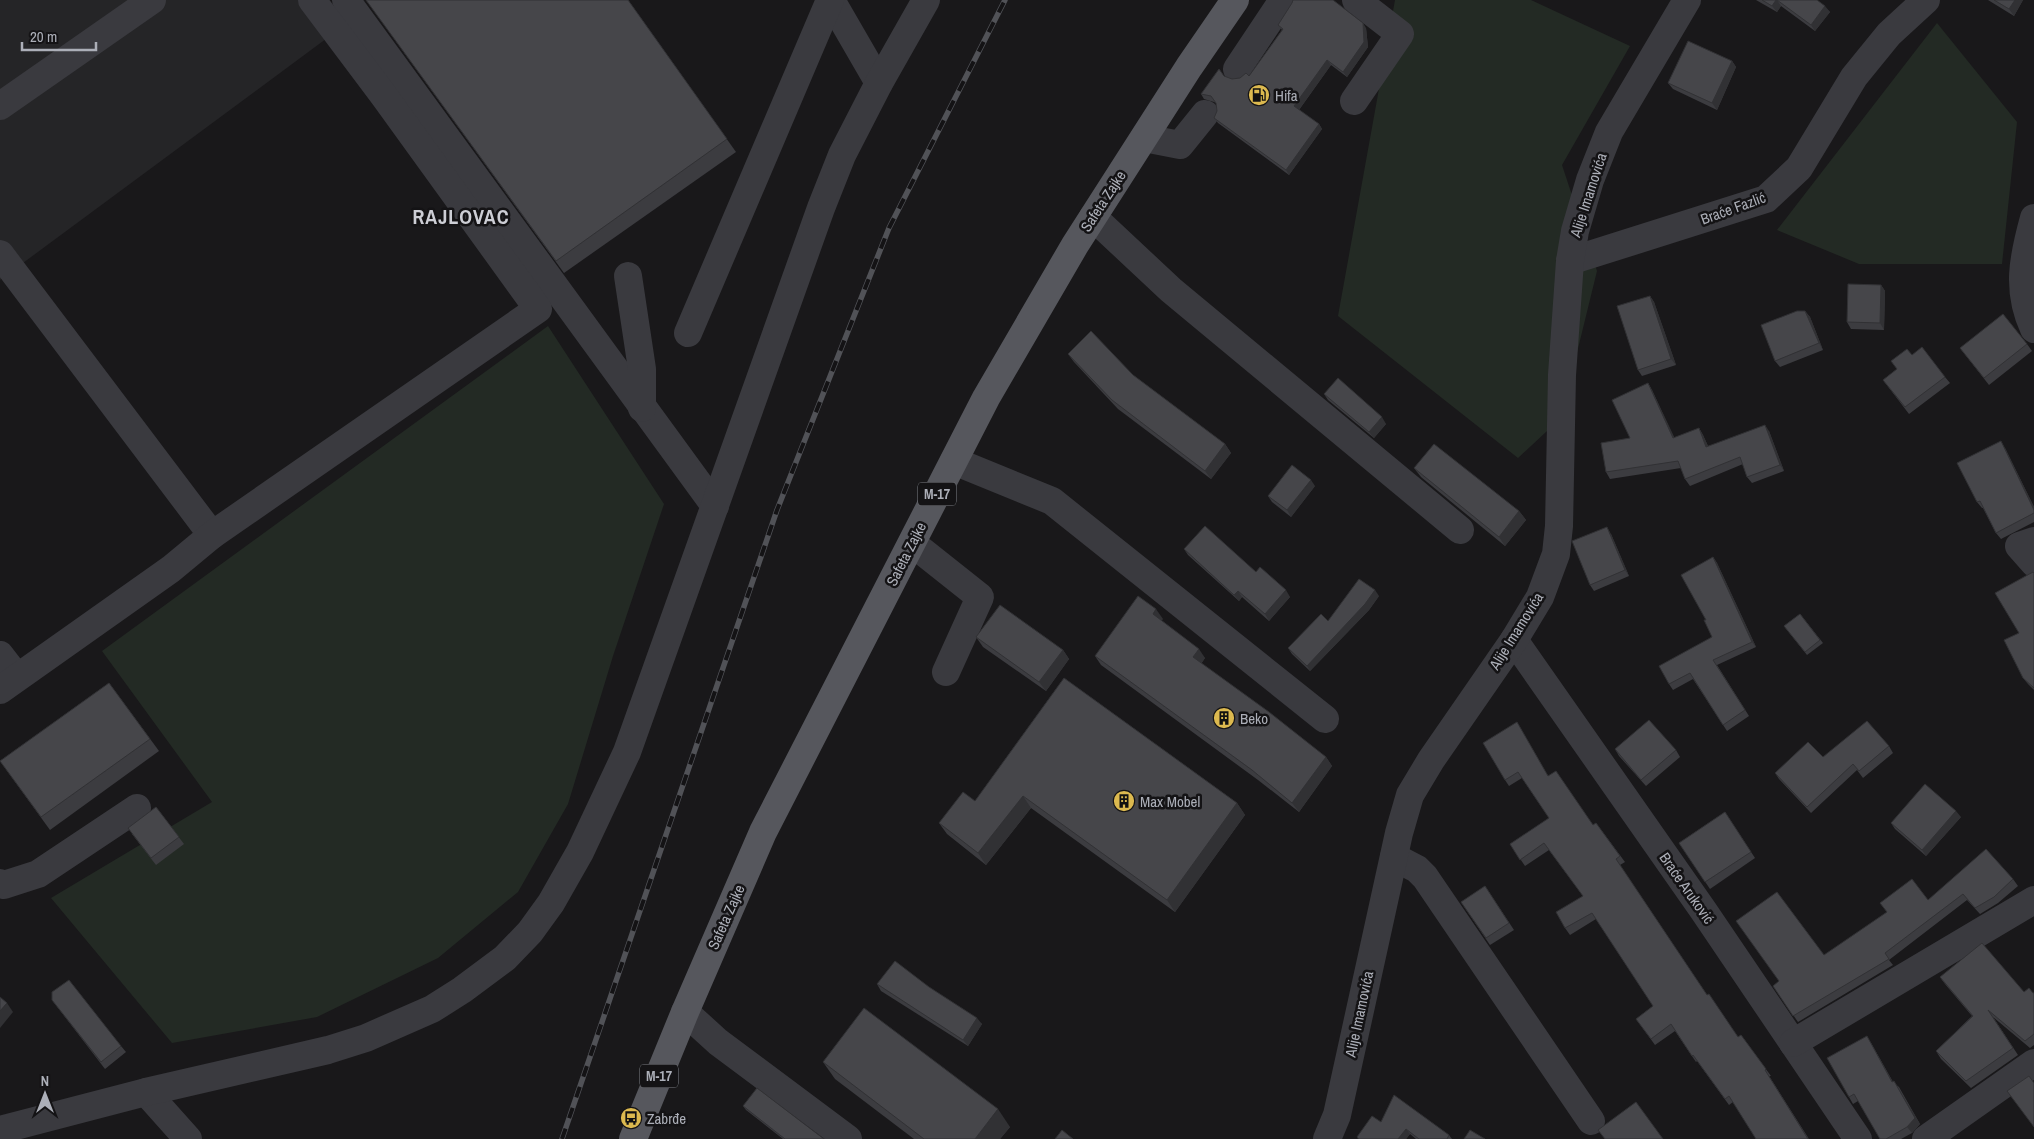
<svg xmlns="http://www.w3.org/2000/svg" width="2034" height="1139" viewBox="0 0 2034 1139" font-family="'Archivo Narrow',sans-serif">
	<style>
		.built { fill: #252527 }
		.green { fill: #232a24 }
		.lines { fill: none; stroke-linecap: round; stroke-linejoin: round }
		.minor { stroke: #3a3a3f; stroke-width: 28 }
		.major { stroke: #56575d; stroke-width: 28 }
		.rail-casing { stroke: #515257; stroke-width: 5.5 }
		.rail { stroke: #141315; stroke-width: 4; stroke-dasharray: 11; stroke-linecap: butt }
		.wall { fill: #3c3c40 }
		.shaded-wall { fill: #313134 }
		.building { fill: #46464a; stroke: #313134 }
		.labels { text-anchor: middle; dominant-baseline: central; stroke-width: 5; stroke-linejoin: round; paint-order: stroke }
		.shield { fill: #141315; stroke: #7e8087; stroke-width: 1 }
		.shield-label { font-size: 14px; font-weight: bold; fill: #acafb8 }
		.poi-label { font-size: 15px; fill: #acafb8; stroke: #141315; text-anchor: start }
		.street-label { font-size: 15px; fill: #acafb8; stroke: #141315 }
		.district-label { font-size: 20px; font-weight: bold; letter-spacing: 1px; fill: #cdced5; stroke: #141315 }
	</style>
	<rect width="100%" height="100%" fill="#19181a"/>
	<polygon class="built" points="0,0 321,0 338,30 0,280"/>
	<g class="green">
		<polygon points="1395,0 1531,0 1630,46 1562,165 1597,271 1561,418 1518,458 1338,316"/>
		<polygon points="1937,23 2017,122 2002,264 1859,264 1777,230"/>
		<polygon points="548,326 664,504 613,656 568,804 518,892 438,958 317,1017 172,1043 51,898 212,802 102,651"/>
	</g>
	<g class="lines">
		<g class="minor">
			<polyline points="346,0 715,506"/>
			<polyline points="831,0 879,83"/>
			<polyline points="1237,69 1283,0"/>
			<polyline points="1354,101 1400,34 1356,0"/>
			<polyline points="0,106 152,0"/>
			<polyline points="1144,138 1180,145 1205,114"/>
			<polyline points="1093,217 1171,290 1460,530"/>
			<path d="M 2034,218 C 2023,258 2016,290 2034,329"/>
			<polyline points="0,254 212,535"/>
			<polyline points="1570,261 1766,199 1799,168 1854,77 1889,34 1926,0"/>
			<polyline points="628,276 642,369 642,408"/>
			<polyline points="688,333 830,0"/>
			<polyline points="954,461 1052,501 1325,719"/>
			<polyline points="2034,541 2019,546 2034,563"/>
			<polyline points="912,543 980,597 946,672"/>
			<polyline points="1514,640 1703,910 1858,1139"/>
			<polyline points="0,655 17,677"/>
			<polyline points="0,690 171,569 212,535 538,309 384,96 312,0"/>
			<polyline points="1394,857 1417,869 1425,877 1591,1121"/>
			<polyline points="0,883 4,885 38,874 137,808"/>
			<polyline points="685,1012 718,1042 848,1139"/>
			<polyline points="1793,1043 2034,900"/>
			<polyline points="146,1092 188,1139"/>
			<polyline points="0,1130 146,1092 328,1050 366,1038 432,1009 462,990 505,958 530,932 551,903 580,852 627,752 821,208 842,155 879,83 926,0"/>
			<polyline points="1327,1139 1337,1115 1399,833 1410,795 1431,760 1514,640 1540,597 1556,554 1559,526 1562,375 1570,261 1575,231 1590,180 1609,132 1687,0"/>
			<polyline points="1926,1139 2034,1063"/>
		</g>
		<polyline class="major" points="633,1139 685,1012 763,832 986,398 1075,245 1189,67 1235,0"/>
		<g class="rail-casing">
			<polyline id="rail" points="562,1139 777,510 889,228 1005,0"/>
		</g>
		<use href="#rail" class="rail"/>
	</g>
	<g class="wall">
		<polygon points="366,0 628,0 736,152 564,273"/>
		<polygon points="1756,0 1817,0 1830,12 1815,31 1781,6 1777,12"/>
		<polygon points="1988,0 2023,0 2014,16"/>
		<polygon points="1278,25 1366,28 1368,47 1347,77 1331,65 1299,110 1319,124 1322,129 1289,175 1218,123 1214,118 1217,111 1216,103 1214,102 1204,99 1201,94 1224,77 1232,79 1249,76 1282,30"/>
		<polygon points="1732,61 1736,67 1717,110 1673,89 1668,83"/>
		<polygon points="1881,285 1885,291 1884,330 1851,329 1847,322"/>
		<polygon points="1650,296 1654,302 1676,365 1642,376 1638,370"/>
		<polygon points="1805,311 1810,317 1823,350 1780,367 1775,361"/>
		<polygon points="2027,344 2032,351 1989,385 1960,348"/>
		<polygon points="1068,354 1133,375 1225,444 1231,453 1211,479 1118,409 1074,362"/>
		<polygon points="1912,355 1945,377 1950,383 1909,414 1883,380 1897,369"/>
		<polygon points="1648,383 1652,390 1674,438 1699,428 1703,435 1708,446 1769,431 1784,471 1752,483 1747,477 1743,464 1690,486 1685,479 1681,468 1610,479 1606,472 1630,438"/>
		<polygon points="1324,394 1386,424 1374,438 1328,400"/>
		<polygon points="2005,448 2034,507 2034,522 2001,539 1996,533 1983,508 1982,508 1977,502"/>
		<polygon points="1414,468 1519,511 1526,520 1505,546 1421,477"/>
		<polygon points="1315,486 1291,517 1272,502 1268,496"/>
		<polygon points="1611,534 1629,576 1594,591 1590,585"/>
		<polygon points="1184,549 1256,572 1290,597 1269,621 1242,597 1239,601 1188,555"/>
		<polygon points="1713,557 1717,563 1756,647 1717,665 1749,716 1727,731 1693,679 1673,690 1669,684 1712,637 1706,620"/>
		<polygon points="2034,573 2034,690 2028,684 2023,678 2019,633"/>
		<polygon points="1379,596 1369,610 1310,671 1292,654 1288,648 1328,621"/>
		<polygon points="1800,614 1823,643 1807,655 1784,626"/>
		<polygon points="1163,619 1161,621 1205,658 1201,664 1326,757 1332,766 1299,812 1258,780 1101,665 1095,656"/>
		<polygon points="976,637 1063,650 1069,659 1046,691 983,647"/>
		<polygon points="1064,678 1237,803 1245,815 1175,912 1031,808 986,865 947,834 939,823 975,801"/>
		<polygon points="109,683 159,751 50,830 0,761"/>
		<polygon points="1517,722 1548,776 1593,825 1596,823 1625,862 1620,865 1707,995 1738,1037 1741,1035 1771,1076 1769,1076 1809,1139 1733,1102 1729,1105 1697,1061 1696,1062 1675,1031 1655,1045 1636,1019 1653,1006 1596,919 1570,935 1565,928 1583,896 1549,850 1525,866 1510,844 1549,818 1522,778 1509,786 1505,780"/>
		<polygon points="1889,746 1893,753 1863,778 1857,770 1811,813 1779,779 1775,773 1823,757"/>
		<polygon points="1615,749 1676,750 1680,757 1646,786 1619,756"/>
		<polygon points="156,807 184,844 156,865 132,834"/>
		<polygon points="1725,812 1755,858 1710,889 1679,843"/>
		<polygon points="1961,817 1926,856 1895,829 1891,823"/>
		<polygon points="2013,879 2018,886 1998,903 1980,914 1967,900 1889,960 1893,965 1798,1022 1773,986 1824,955 1928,900"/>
		<polygon points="1485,886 1514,930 1490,945 1461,902"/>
		<polygon points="1940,977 2024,992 2034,993 2034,1045 2030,1048 1993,1017 2018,1055 1971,1088 1941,1059 1936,1051 1972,1016 1945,984"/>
		<polygon points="877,984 929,987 982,1024 968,1046 881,991"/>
		<polygon points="52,1000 121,1046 126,1052 105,1069"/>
		<polygon points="1871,1043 1893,1082 1899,1087 1920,1124 1912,1133 1901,1139 1880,1139 1858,1101 1853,1104 1849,1097"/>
		<polygon points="823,1062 1010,1127 1000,1139 914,1139 835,1079"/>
		<polygon points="743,1106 824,1139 783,1139 746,1110"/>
		<polygon points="1381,1122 1449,1135 1452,1139 1416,1139 1410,1134 1406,1139 1358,1139 1357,1137"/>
	</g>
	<g class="shaded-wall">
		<polygon points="1776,0 1777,0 1781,6 1777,12 1772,6"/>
		<polygon points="2015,0 2023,0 2014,16 2009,9"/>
		<polygon points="1825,6 1830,12 1815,31 1811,25"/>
		<polygon points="1363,23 1366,28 1368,47 1347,77 1343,72"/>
		<polygon points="1327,60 1331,65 1298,111 1294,106"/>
		<polygon points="1732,61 1736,67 1717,110 1712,103"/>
		<polygon points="1319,124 1322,129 1289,175 1286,170"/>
		<polygon points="1881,285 1885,291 1884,330 1880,323"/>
		<polygon points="1650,296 1654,302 1676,365 1671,359"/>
		<polygon points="1805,311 1810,317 1823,350 1819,343"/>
		<polygon points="1648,383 1652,390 1678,445 1673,438"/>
		<polygon points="1382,417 1386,424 1374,438 1369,432"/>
		<polygon points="1765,425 1769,431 1784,471 1780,465"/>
		<polygon points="1699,428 1703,435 1711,453 1706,447"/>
		<polygon points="2001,441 2005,448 2034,507 2034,510"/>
		<polygon points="1225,444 1231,453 1211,479 1205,471"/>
		<polygon points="1311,480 1315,486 1291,517 1287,510"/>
		<polygon points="1519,511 1526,520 1505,546 1499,537"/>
		<polygon points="1607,527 1611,534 1629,576 1625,570"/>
		<polygon points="1713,557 1717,563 1756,647 1752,642"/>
		<polygon points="1286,590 1290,597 1269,621 1265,614"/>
		<polygon points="1375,590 1379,596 1369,610 1310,671 1307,666"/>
		<polygon points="1238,591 1242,597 1239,601 1234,595"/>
		<polygon points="1156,609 1163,619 1159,623 1153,614"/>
		<polygon points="1199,649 1205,658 1199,666 1193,657"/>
		<polygon points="1063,650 1069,659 1046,691 1039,682"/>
		<polygon points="1326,757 1332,766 1299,812 1292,803"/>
		<polygon points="1023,796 1031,808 986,865 978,853"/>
		<polygon points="1237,803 1245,815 1175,912 1167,900"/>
		<polygon points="1956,811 1961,817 1926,856 1922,850"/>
		<polygon points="7,1003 13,1012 0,1028 0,1011"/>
		<polygon points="977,1018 982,1024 968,1046 963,1040"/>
		<polygon points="1867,1036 1871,1043 1897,1089 1892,1082"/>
		<polygon points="1894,1081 1920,1124 1912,1133 1907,1127"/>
		<polygon points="998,1109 1010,1127 1000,1139 975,1139"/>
		<polygon points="1406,1129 1410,1134 1406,1139 1398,1139"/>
	</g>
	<g class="building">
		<polygon points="366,0 628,0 727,139 556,261"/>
		<polygon points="1293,0 1333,0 1363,23 1364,42 1343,72 1327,60 1294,106 1319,124 1286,170 1214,118 1217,111 1216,103 1211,96 1201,94 1219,69 1224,76 1232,79 1240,78 1246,73 1249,76 1283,29 1278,25 1292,3"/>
		<polygon points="1762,0 1776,0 1772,6"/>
		<polygon points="1777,0 1817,0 1825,6 1811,25"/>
		<polygon points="1994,0 2015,0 2009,9"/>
		<polygon points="1688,41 1732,61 1712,103 1668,83"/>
		<polygon points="1848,284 1881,285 1880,323 1847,322"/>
		<polygon points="1650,296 1671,359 1638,370 1617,306"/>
		<polygon points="1797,311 1805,311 1819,343 1775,361 1761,325"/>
		<polygon points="2003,314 2027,344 1984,378 1960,348"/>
		<polygon points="1091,331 1133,375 1225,444 1205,471 1112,400 1068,354"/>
		<polygon points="1922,347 1945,377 1905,407 1883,380 1897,369 1891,361 1907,349 1912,355"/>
		<polygon points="1338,378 1382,417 1369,432 1324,394"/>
		<polygon points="1648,383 1673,438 1699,428 1706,447 1765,425 1780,465 1747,477 1740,457 1685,479 1678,461 1606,472 1601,443 1630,438 1612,400"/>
		<polygon points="2001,441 2034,510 2034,513 1996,533 1980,501 1977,502 1957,463"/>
		<polygon points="1434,444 1519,511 1499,537 1414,468"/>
		<polygon points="1292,465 1311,480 1287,510 1268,496"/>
		<polygon points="1205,526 1256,572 1260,567 1286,590 1265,614 1238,591 1234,595 1184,549"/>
		<polygon points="1607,527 1625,570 1590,585 1572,541"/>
		<polygon points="1713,557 1752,642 1713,660 1745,710 1723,725 1690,673 1669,684 1659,666 1712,637 1704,620 1706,620 1681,575"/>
		<polygon points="2033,572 2034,573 2034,688 2023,678 2004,640 2019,633 1995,593"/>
		<polygon points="1359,579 1375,590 1365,604 1307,666 1288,648 1321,614 1328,621"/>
		<polygon points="1138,596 1156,609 1153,614 1199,649 1193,657 1269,712 1326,757 1292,803 1252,770 1095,656"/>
		<polygon points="1000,605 1063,650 1039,682 976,637"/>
		<polygon points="1800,614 1820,640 1805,652 1784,626"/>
		<polygon points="1064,678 1237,803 1167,900 1023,796 978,853 939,823 963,792 975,801"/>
		<polygon points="109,683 150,739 41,817 0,761"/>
		<polygon points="1649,720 1676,750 1641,780 1615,749"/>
		<polygon points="1867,721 1889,746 1859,771 1853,764 1807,807 1775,773 1808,742 1823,757"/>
		<polygon points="1517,722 1548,776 1556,771 1593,825 1596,823 1620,856 1616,859 1707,995 1709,994 1738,1037 1741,1035 1766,1069 1765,1070 1808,1139 1756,1139 1729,1096 1725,1099 1693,1055 1692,1056 1671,1024 1651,1039 1636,1019 1653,1006 1592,913 1565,928 1556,912 1583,896 1544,843 1520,860 1510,844 1549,818 1518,772 1505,780 1483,743"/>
		<polygon points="1925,784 1956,811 1922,850 1891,823"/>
		<polygon points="156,807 179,837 151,858 128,828"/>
		<polygon points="1725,812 1751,852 1705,882 1679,843"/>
		<polygon points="1986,849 2013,879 1994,897 1975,908 1963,894 1885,953 1889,959 1793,1016 1773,986 1779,981 1736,921 1777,892 1824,955 1887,912 1880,903 1912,879 1928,900"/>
		<polygon points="1485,886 1509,923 1486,938 1461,902"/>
		<polygon points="1982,943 2024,992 2029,988 2033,993 2034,993 2034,1034 2025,1041 1988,1010 2013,1048 1966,1081 1936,1051 1973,1016 1940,977"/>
		<polygon points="895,961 929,987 977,1018 963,1040 877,984"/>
		<polygon points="69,980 121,1046 101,1062 52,1000 52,992"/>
		<polygon points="0,997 7,1003 0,1011"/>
		<polygon points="864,1008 998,1109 975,1139 924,1139 823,1062"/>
		<polygon points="1867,1036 1892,1082 1894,1081 1915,1118 1907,1127 1886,1139 1880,1139 1854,1094 1849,1097 1827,1058"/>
		<polygon points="2029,1076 2034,1083 2034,1127 2007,1091"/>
		<polygon points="757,1088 824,1139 785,1139 743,1106"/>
		<polygon points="1394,1095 1449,1135 1447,1139 1419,1139 1406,1129 1398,1139 1359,1139 1357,1137 1372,1116 1381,1122"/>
		<polygon points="1636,1102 1663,1139 1605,1139 1598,1130"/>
		<polygon points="1062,1130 1073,1139 1055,1139"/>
		<polygon points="1470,1130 1485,1139 1464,1139"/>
	</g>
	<defs>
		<g id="fuel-disc" transform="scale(1.125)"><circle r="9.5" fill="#dcb94f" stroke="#141315"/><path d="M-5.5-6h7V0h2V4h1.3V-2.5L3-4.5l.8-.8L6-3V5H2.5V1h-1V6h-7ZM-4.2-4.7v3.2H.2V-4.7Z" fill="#111"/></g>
		<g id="building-disc" transform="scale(1.125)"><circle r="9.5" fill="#dcb94f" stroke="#141315"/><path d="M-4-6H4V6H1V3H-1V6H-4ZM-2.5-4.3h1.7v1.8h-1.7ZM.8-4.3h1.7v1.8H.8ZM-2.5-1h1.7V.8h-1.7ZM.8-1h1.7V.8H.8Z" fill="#111"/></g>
		<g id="bus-disc" transform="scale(1.125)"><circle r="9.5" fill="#dcb94f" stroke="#141315"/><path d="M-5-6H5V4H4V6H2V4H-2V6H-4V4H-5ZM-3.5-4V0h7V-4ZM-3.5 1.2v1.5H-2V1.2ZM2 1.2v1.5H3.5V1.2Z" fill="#111"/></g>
	</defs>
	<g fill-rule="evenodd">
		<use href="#fuel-disc" x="1259" y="95"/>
		<use href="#building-disc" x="1224" y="718"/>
		<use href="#building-disc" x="1124" y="801"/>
		<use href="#bus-disc" x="631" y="1118"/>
	</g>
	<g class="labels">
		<g class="shield">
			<rect x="918" y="482.5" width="38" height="23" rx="4"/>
			<rect x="640" y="1064.5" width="38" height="23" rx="4"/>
		</g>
		<g class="shield-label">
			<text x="937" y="494">M-17</text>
			<text x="659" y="1076">M-17</text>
		</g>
		<g class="poi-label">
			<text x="1275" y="95">Hifa</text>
			<text x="1240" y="718">Beko</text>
			<text x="1140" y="801">Max Mobel</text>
			<text x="647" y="1118">Zabrđe</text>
		</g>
		<g class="street-label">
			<text transform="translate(1588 195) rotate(-72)">Alije Imamovića</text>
			<text transform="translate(1103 201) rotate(-57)">Safeta Zajke</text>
			<text transform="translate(1733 208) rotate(-20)">Braće Fazlić</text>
			<text transform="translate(906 554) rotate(-63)">Safeta Zajke</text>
			<text transform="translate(1516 631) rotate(-58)">Alije Imamovića</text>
			<text transform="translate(1687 888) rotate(55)">Braće Aruković</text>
			<text transform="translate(726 917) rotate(-66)">Safeta Zajke</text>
			<text transform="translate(1359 1014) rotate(-78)">Alije Imamovića</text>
		</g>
		<g class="district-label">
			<text x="461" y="216">RAJLOVAC</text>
		</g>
	</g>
	<g transform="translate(45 1094)" stroke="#141315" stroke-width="4" paint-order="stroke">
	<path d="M0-4L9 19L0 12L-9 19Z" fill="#acafb8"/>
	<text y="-8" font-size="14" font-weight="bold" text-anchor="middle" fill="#acafb8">N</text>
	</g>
	<path d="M22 42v8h74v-8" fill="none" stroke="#acafb8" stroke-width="2.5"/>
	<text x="30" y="42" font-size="15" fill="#acafb8" stroke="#141315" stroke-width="4" paint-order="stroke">20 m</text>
</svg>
